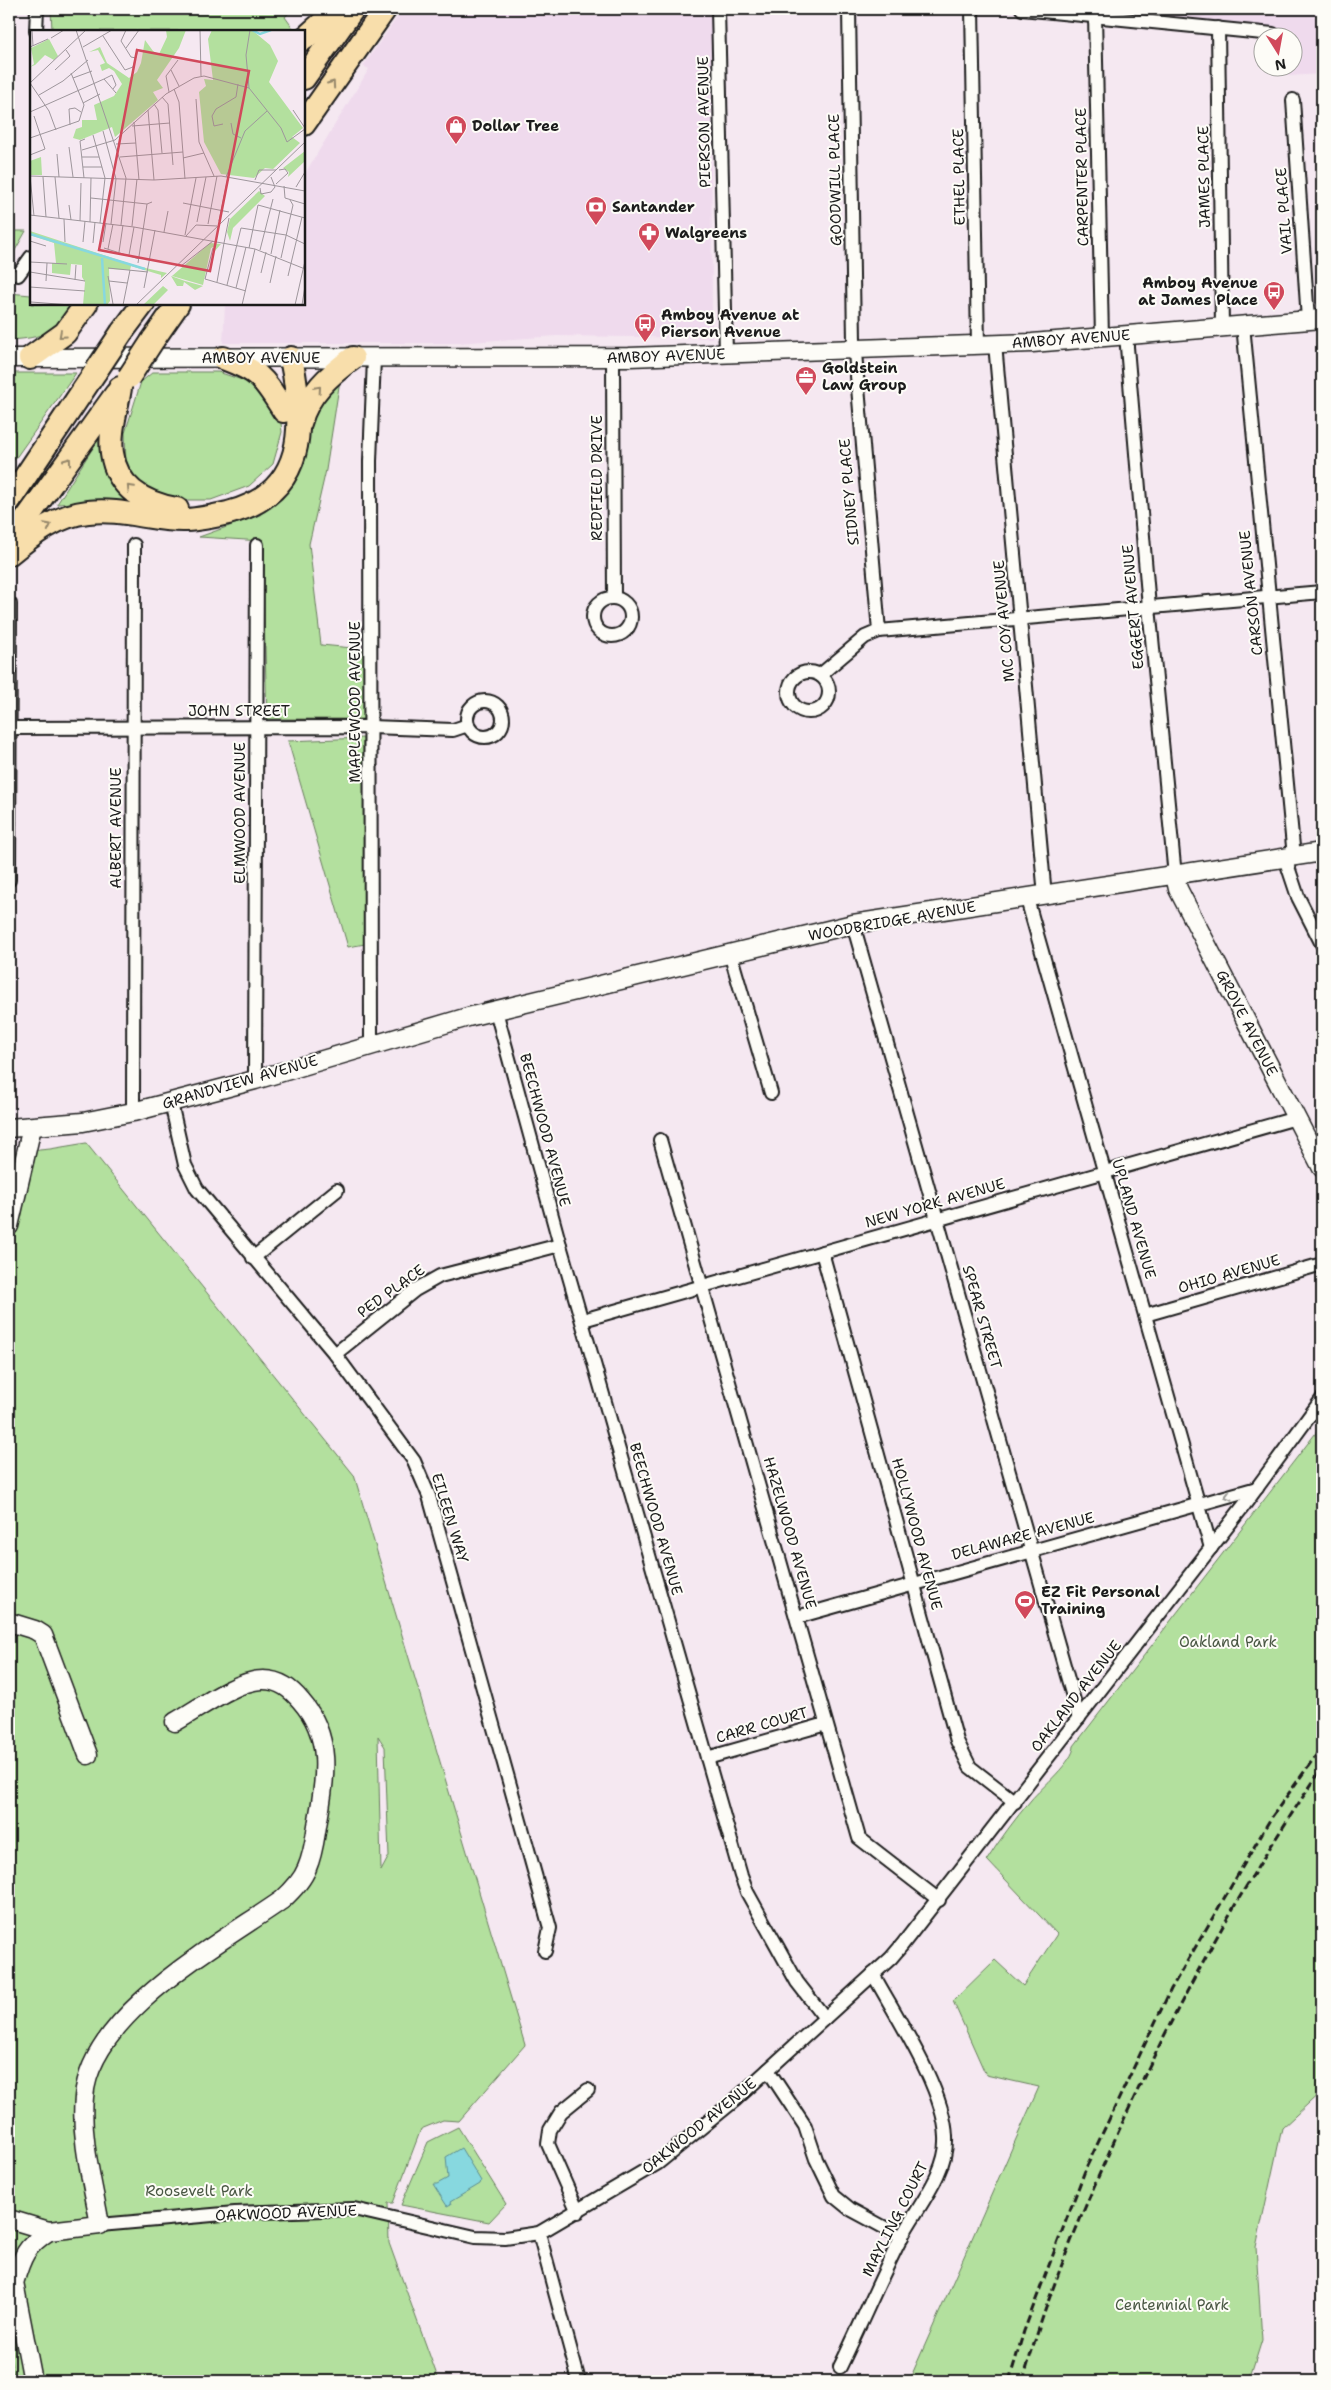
<svg xmlns="http://www.w3.org/2000/svg" width="1331" height="2390" viewBox="0 0 1331 2390" font-family="'Shantell Sans',sans-serif">
	<style>
		.built { fill: #efdaed }
		.green { fill: #b3e09e; stroke: #687e5d; fill-rule: evenodd }
		.water { fill: #87d8df; stroke: #5c8d91 }
		.lines { fill: none; stroke-linecap: round; stroke-linejoin: round }
		.street-casing { stroke: #1c1c1c; stroke-width: 16 }
		.secondary-casing { stroke: #1c1c1c; stroke-width: 21 }
		.highway-casing { stroke: #1c1c1c; stroke-width: 26 }
		.street { stroke: #fdfcf7; stroke-width: 12 }
		.secondary { stroke: #fdfcf7; stroke-width: 18 }
		.highway { stroke: #f8deab; stroke-width: 22 }
		.rail { stroke: #1c1c1c; stroke-width: 3; stroke-dasharray: 8 4; stroke-linecap: butt }
		.highway-bridge-casing { stroke: #1c1c1c; stroke-width: 26; stroke-linecap: butt }
		.highway-bridge { stroke: #f8deab; stroke-width: 22 }
		.oneway { stroke: #95876b }
		.oneway2 { stroke: #989794 }
		.labels { text-anchor: middle; dominant-baseline: central; stroke-width: 4; stroke-linejoin: round; paint-order: stroke }
		.street-label { font-size: 15px; fill: #1c1c1c; stroke: #fdfcf7 }
		.poi-label { font-size: 15px; font-weight: bold; fill: #1c1c1c; stroke: #fdfcf7; text-anchor: start }
		.park-label { font-size: 15px; fill: #495743; stroke: #fdfcf7 }
		.inset-river { fill: none; stroke: #87d8df; stroke-width: 2.5 }
		.inset-road { fill: none; stroke: #9e969c; stroke-width: 1 }
		.view { fill: #d1495b; fill-opacity: 0.15; stroke: #d1495b; stroke-width: 2.5 }
		.inset-edge { fill: none; stroke: #1c1c1c; stroke-width: 2.5 }
	</style>
	<rect width="100%" height="100%" fill="#f5e8f1"/>
	<filter id="ink" filterUnits="userSpaceOnUse"><feTurbulence type="fractalNoise" baseFrequency=".02" numOctaves="2"/><feDisplacementMap in="SourceGraphic" scale="10" xChannelSelector="R" yChannelSelector="G"/><feConvolveMatrix kernelMatrix="1 2 1 2 8 2 1 2 1" color-interpolation-filters="sRGB"/></filter>
	<g filter="url(#ink)">
		<g class="built">
			<polygon points="403,9 711,9 712,338 557,336 457,343 223,343 225,304 304,304 304,175 369,69 363,66"/>
			<polygon points="1058,9 1322,9 1322,74 1288,76 1287,68 1294,68 1294,38 1284,37 1283,33"/>
		</g>
		<g class="green">
			<polygon points="51,9 292,9 285,17 295,31 52,31"/>
			<polygon points="9,231 26,231 9,261"/>
			<path d="M 9,293 L 31,295 L 31,304 L 74,304 C 54,333 44,338 9,340 Z"/>
			<polygon points="153,372 218,372 263,387 280,415 282,432 273,464 249,486 211,500 167,500 135,483 126,467 125,433 141,382"/>
			<polygon points="9,373 76,373 15,459 9,464"/>
			<polygon points="340,380 326,470 309,544 321,645 363,649 366,719 267,719 262,541 199,537 260,515 292,487 305,457 313,414"/>
			<polygon points="107,426 148,510 94,502 57,504"/>
			<polygon points="363,738 365,944 348,947 288,741"/>
			<path d="M 86,1143 L 354,1475 L 525,2045 L 459,2121 L 443,2120 L 421,2129 L 393,2203 L 388,2203 L 389,2243 L 439,2381 L 15,2381 L 9,2353 L 9,1153 L 50,1149 ZM 378,1736 L 385,1747 L 389,1856 L 381,1871 Z"/>
			<path d="M 1322,1425 L 1322,2091 L 1282,2128 L 1256,2247 L 1262,2340 L 1249,2381 L 909,2381 L 1039,2087 L 986,2075 L 953,2001 L 995,1960 L 1023,1986 L 1057,1934 L 987,1860 C 1000,1839 1015,1819 1031,1800 C 1041,1788 1074,1761 1074,1746 Z"/>
			<polygon points="458,2127 506,2204 489,2222 401,2205 428,2142"/>
		</g>
		<polygon class="water" points="461,2148 481,2181 480,2184 450,2202 451,2204 447,2206 433,2184 437,2184 448,2178 446,2157"/>
		<g class="lines">
			<g class="street-casing">
				<g id="street">
					<polyline points="718,9 726,354"/>
					<polyline points="849,9 854,341 879,631"/>
					<polyline points="972,9 978,345"/>
					<polyline points="1022,9 1273,34"/>
					<polyline points="1095,15 1102,337"/>
					<polyline points="1218,28 1222,327"/>
					<polyline points="36,31 37,9"/>
					<polyline points="1293,100 1308,320"/>
					<polyline points="18,275 31,257"/>
					<polyline points="1243,325 1294,857"/>
					<polyline points="1126,335 1149,607 1175,876"/>
					<polyline points="995,344 1045,896"/>
					<polyline points="613,358 614,598"/>
					<circle cx="612" cy="617" r="19"/>
					<circle cx="809" cy="692" r="20"/>
					<polyline points="820,675 865,637 879,631 1322,592"/>
					<circle cx="485" cy="719" r="18"/>
					<polyline points="9,728 371,727 453,730 468,725"/>
					<polyline points="1285,858 1298,897 1322,944"/>
					<polyline points="9,880 10,604"/>
					<polyline points="1027,899 1211,1548"/>
					<polyline points="853,924 1079,1718"/>
					<polyline points="730,953 771,1093"/>
					<polyline points="496,1011 560,1245 741,1876 747,1892 797,1982 825,2018"/>
					<polyline points="371,1045 370,461 374,358"/>
					<polyline points="255,1080 257,545"/>
					<polyline points="171,1103 185,1165 197,1189 335,1354 414,1461 429,1496 550,1928 545,1951"/>
					<polyline points="133,1112 134,545"/>
					<polyline points="660,1140 859,1838 939,1900"/>
					<polyline points="822,1252 957,1741 970,1767 1015,1802"/>
					<polyline points="253,1258 337,1190"/>
					<polyline points="1145,1315 1322,1264"/>
					<polyline points="583,1320 1296,1118"/>
					<polyline points="335,1354 415,1290 440,1276 560,1245"/>
					<polyline points="797,1617 1257,1488"/>
					<polyline points="707,1758 826,1724"/>
					<polyline points="768,2070 805,2126 816,2159 834,2196 850,2209 902,2237"/>
					<polyline points="578,2212 548,2144 550,2130 561,2112 588,2090"/>
					<polyline points="100,2225 235,2213 354,2209 475,2237 505,2238 539,2233 658,2163 735,2100 891,1958 902,1945 1245,1504 1322,1399"/>
					<polyline points="539,2233 579,2381"/>
					<path d="M 840,2367 C 861,2324 880,2279 902,2236 C 918,2206 948,2172 946,2137 C 944,2088 897,2018 873,1974"/>
				</g>
			</g>
			<g class="secondary-casing">
				<g id="secondary">
					<polyline points="9,358 629,357 1032,343 1322,319"/>
					<polyline points="1175,876 1178,889 1322,1168"/>
					<polyline points="9,1128 83,1122 133,1112 255,1080 468,1017 853,924 1322,852"/>
					<polyline points="9,1226 32,1127"/>
					<polyline points="9,1622 35,1630 43,1635 88,1755"/>
					<path d="M 9,2219 L 49,2231 L 100,2225 C 93,2184 80,2139 84,2097 C 90,2014 219,1944 282,1900 C 292,1891 302,1881 307,1868 C 314,1852 315,1836 318,1820 C 326,1777 332,1736 301,1701 C 291,1689 280,1680 263,1680 C 237,1680 198,1709 175,1722"/>
					<polyline points="9,2275 14,2283 33,2381"/>
					<path d="M 14,2283 C 22,2256 26,2246 49,2231"/>
				</g>
			</g>
			<g class="highway-casing">
				<g id="highway">
					<polyline points="304,39 338,9"/>
					<polyline points="304,78 353,9"/>
					<polyline points="304,124 385,9"/>
					<polyline points="122,332 143,304"/>
					<polyline points="153,340 178,304"/>
					<polyline points="30,358 65,333 86,304"/>
					<path d="M 223,358 C 261,372 263,378 284,411"/>
					<path d="M 120,388 C 117,408 109,432 112,453 C 117,489 146,504 177,509"/>
					<path d="M 300,423 C 308,394 329,375 353,358"/>
					<polyline points="9,501 96,371"/>
					<polyline points="9,543 116,394"/>
					<path d="M 9,554 C 32,535 57,515 88,512 C 120,508 151,520 183,520 C 198,520 214,516 228,513 C 307,493 305,425 291,358"/>
				</g>
			</g>
			<use href="#street" class="street"/>
			<use href="#secondary" class="secondary"/>
			<use href="#highway" class="highway"/>
			<g class="rail">
				<polyline points="1009,2381 1024,2331 1086,2168 1171,1989 1271,1818 1322,1747"/>
				<path d="M 1023,2381 C 1045,2301 1077,2224 1111,2148 C 1170,2016 1239,1888 1322,1769"/>
			</g>
			<g class="highway-bridge-casing">
				<g id="highway-bridge">
					<polyline points="96,371 122,332"/>
					<polyline points="129,377 153,340"/>
				</g>
			</g>
			<use href="#highway-bridge" class="highway-bridge"/>
		</g>
		<defs><path id="oneway-chevron" d="M-2-3.5L2.5 0L-2 3.5" fill="none" stroke-width="1.6" stroke-linecap="round" stroke-linejoin="round" transform="scale(1.25)"/></defs>
		<g class="oneway">
			<use href="#oneway-chevron" transform="translate(332 84) rotate(-55)"/>
			<use href="#oneway-chevron" transform="translate(62 335) rotate(138)"/>
			<use href="#oneway-chevron" transform="translate(318 389) rotate(-49)"/>
			<use href="#oneway-chevron" transform="translate(68 461) rotate(-54)"/>
			<use href="#oneway-chevron" transform="translate(130 488) rotate(-134)"/>
			<use href="#oneway-chevron" transform="translate(48 526) rotate(-27)"/>
		</g>
		<use class="oneway2" href="#oneway-chevron" transform="translate(1228 1496) rotate(165)"/>
	</g>
	<defs>
		<g id="shop-pin" transform="scale(1.125)"><path d="M0 17L-7.5 6A9.5 9.5 0 1 1 7.5 6Z" fill="#d1495b" stroke="#fdfcf7"/><path d="M-5-2.5h2.3a2.7 3.5 0 0 1 5.4 0H5L5.5 6h-11ZM-1.5-2.5h3a1.5 2.3 0 0 0-3 0Z" fill="#fff"/></g>
		<g id="bank-pin" transform="scale(1.125)"><path d="M0 17L-7.5 6A9.5 9.5 0 1 1 7.5 6Z" fill="#d1495b" stroke="#fdfcf7"/><path d="M-6-4H6V4H-6ZM0-2.3a2.3 2.3 0 1 0 0 4.6a2.3 2.3 0 1 0 0-4.6Z" fill="#fff"/></g>
		<g id="pharmacy-pin" transform="scale(1.125)"><path d="M0 17L-7.5 6A9.5 9.5 0 1 1 7.5 6Z" fill="#d1495b" stroke="#fdfcf7"/><path d="M-2-6h4v4h4v4h-4v4h-4v-4h-4v-4h4Z" fill="#fff"/></g>
		<g id="bus-pin" transform="scale(1.125)"><path d="M0 17L-7.5 6A9.5 9.5 0 1 1 7.5 6Z" fill="#d1495b" stroke="#fdfcf7"/><path d="M-5-6H5V4H4V6H2V4H-2V6H-4V4H-5ZM-3.5-4V0h7V-4ZM-3.5 1.2v1.5H-2V1.2ZM2 1.2v1.5H3.5V1.2Z" fill="#fff"/></g>
		<g id="office-pin" transform="scale(1.125)"><path d="M0 17L-7.5 6A9.5 9.5 0 1 1 7.5 6Z" fill="#d1495b" stroke="#fdfcf7"/><path d="M-6-3h4V-5.5h4V-3h4V5H-6ZM-1-4.5V-3h2v-1.5ZM-6 0V1H6V0Z" fill="#fff"/></g>
		<g id="stadium-pin" transform="scale(1.125)"><path d="M0 17L-7.5 6A9.5 9.5 0 1 1 7.5 6Z" fill="#d1495b" stroke="#fdfcf7"/><path d="M0-5a6.5 5 0 1 0 0 10a6.5 5 0 1 0 0-10ZM-3.5-1.8h7v3.6h-7Z" fill="#fff"/></g>
	</defs>
	<g fill-rule="evenodd">
		<use href="#shop-pin" x="456" y="126"/>
		<use href="#bank-pin" x="596" y="207"/>
		<use href="#pharmacy-pin" x="649" y="233"/>
		<use href="#bus-pin" x="1274" y="292"/>
		<use href="#bus-pin" x="645" y="324"/>
		<use href="#office-pin" x="806" y="377"/>
		<use href="#stadium-pin" x="1025" y="1601"/>
	</g>
	<g class="labels">
		<g class="street-label">
			<text transform="translate(704 122) rotate(-91)">PIERSON AVENUE</text>
			<text transform="translate(959 177) rotate(-91)">ETHEL PLACE</text>
			<text transform="translate(1082 177) rotate(-91)">CARPENTER PLACE</text>
			<text transform="translate(1204 177) rotate(-91)">JAMES PLACE</text>
			<text transform="translate(835 180) rotate(-91)">GOODWILL PLACE</text>
			<text transform="translate(1284 211) rotate(-94)">VAIL PLACE</text>
			<text transform="translate(1071 339) rotate(-4)">AMBOY AVENUE</text>
			<text transform="translate(666 356) rotate(-2)">AMBOY AVENUE</text>
			<text x="261" y="358">AMBOY AVENUE</text>
			<text transform="translate(597 478) rotate(-90)">REDFIELD DRIVE</text>
			<text transform="translate(849 492) rotate(-95)">SIDNEY PLACE</text>
			<text transform="translate(1251 593) rotate(-96)">CARSON AVENUE</text>
			<text transform="translate(1133 607) rotate(-95)">EGGERT AVENUE</text>
			<text transform="translate(1004 621) rotate(-95)">MC COY AVENUE</text>
			<text transform="translate(355 702) rotate(-90)">MAPLEWOOD AVENUE</text>
			<text x="239" y="711">JOHN STREET</text>
			<text transform="translate(240 813) rotate(-90)">ELMWOOD AVENUE</text>
			<text transform="translate(116 828) rotate(-90)">ALBERT AVENUE</text>
			<text transform="translate(892 921) rotate(-10)">WOODBRIDGE AVENUE</text>
			<text transform="translate(1247 1023) rotate(63)">GROVE AVENUE</text>
			<text transform="translate(240 1082) rotate(-16)">GRANDVIEW AVENUE</text>
			<text transform="translate(545 1130) rotate(75)">BEECHWOOD AVENUE</text>
			<text transform="translate(935 1203) rotate(-16)">NEW YORK AVENUE</text>
			<text transform="translate(1134 1219) rotate(74)">UPLAND AVENUE</text>
			<text transform="translate(1229 1274) rotate(-16)">OHIO AVENUE</text>
			<text transform="translate(391 1291) rotate(-36)">PED PLACE</text>
			<text transform="translate(982 1317) rotate(74)">SPEAR STREET</text>
			<text transform="translate(450 1518) rotate(73)">EILEEN WAY</text>
			<text transform="translate(656 1519) rotate(74)">BEECHWOOD AVENUE</text>
			<text transform="translate(790 1533) rotate(74)">HAZELWOOD AVENUE</text>
			<text transform="translate(917 1534) rotate(75)">HOLLYWOOD AVENUE</text>
			<text transform="translate(1023 1536) rotate(-15)">DELAWARE AVENUE</text>
			<text transform="translate(1076 1696) rotate(-52)">OAKLAND AVENUE</text>
			<text transform="translate(762 1725) rotate(-16)">CARR COURT</text>
			<text transform="translate(699 2126) rotate(-39)">OAKWOOD AVENUE</text>
			<text transform="translate(286 2213) rotate(-2)">OAKWOOD AVENUE</text>
			<text transform="translate(895 2219) rotate(-63)">MAYLING COURT</text>
		</g>
		<g class="poi-label">
			<text x="472" y="126">Dollar Tree</text>
			<text x="612" y="207">Santander</text>
			<text x="665" y="233">Walgreens</text>
			<text x="1258" y="283" text-anchor="end">Amboy Avenue<tspan x="1258" dy="17">at James Place</tspan></text>
			<text x="661" y="315">Amboy Avenue at<tspan x="661" dy="17">Pierson Avenue</tspan></text>
			<text x="822" y="368">Goldstein<tspan x="822" dy="17">Law Group</tspan></text>
			<text x="1041" y="1592">EZ Fit Personal<tspan x="1041" dy="17">Training</tspan></text>
		</g>
		<g class="park-label">
			<text x="1228" y="1642">Oakland Park</text>
			<text x="199" y="2191">Roosevelt Park</text>
			<text x="1172" y="2305">Centennial Park</text>
		</g>
	</g>
	<g transform="translate(30 30)">
		<rect width="275" height="275" fill="#f5e8f1"/>
		<path d="M 136,0 L 156,0 L 149,18 L 127,50 L 133,58 L 123,62 L 128,70 L 85,107 L 82,97 L 50,110 L 43,108 L 46,99 L 52,97 L 52,90 L 67,90 L 64,75 L 84,66 L 92,54 L 84,41 L 79,38 L 72,41 L 70,35 L 75,33 L 68,20 L 59,22 L 70,17 L 77,33 L 99,48 L 107,42 L 111,33 L 115,10 L 123,21 L 129,24 L 137,7 ZM 182,0 L 222,0 L 240,15 L 248,31 L 239,52 L 273,98 L 262,107 L 270,113 L 243,139 L 235,138 L 224,148 L 191,144 L 174,112 L 169,62 L 176,56 L 174,49 L 183,50 L 178,9 ZM 19,9 L 28,26 L 24,30 L 15,25 L 5,35 L 0,37 L 4,34 L 1,18 ZM 275,121 L 275,131 L 258,147 L 259,142 L 253,138 ZM 11,127 L 12,145 L 0,145 L 0,131 ZM 229,161 L 235,166 L 203,198 L 200,211 L 197,202 L 200,189 ZM 0,201 L 107,236 L 137,243 L 131,248 L 131,245 L 101,236 L 100,240 L 79,239 L 80,271 L 77,275 L 53,275 L 55,252 L 52,247 L 52,235 L 41,234 L 40,245 L 22,243 L 22,233 L 26,233 L 24,213 L 0,205 ZM 180,213 L 191,214 L 184,222 L 184,217 L 181,218 L 173,255 L 142,246 ZM 141,246 L 155,251 L 173,256 L 165,260 L 154,252 L 153,256 L 147,256 ZM 133,256 L 138,260 L 123,275 L 113,275 Z" fill="#b3e09e"/>
		<path class="inset-river" d="M 222,0 L 230,4 L 241,0M 0,204 L 115,239M 72,228 L 75,275"/>
		<path class="inset-road" d="M 2,0 L 3,16M 46,0 L 96,148 L 91,195M 96,0 L 91,11 L 101,27 L 106,28M 170,0 L 171,46M 220,0 L 216,25 L 219,58 L 251,98 L 257,112 L 275,99M 73,6 L 95,40 L 103,37 L 108,20M 21,8 L 34,0M 0,17 L 18,9M 53,17 L 82,0M 96,18 L 109,0M 25,40 L 40,26 L 36,20M 141,40 L 149,56M 43,48 L 62,41M 74,49 L 82,45 L 86,55 L 83,59M 0,53 L 19,81 L 26,100M 0,53 L 56,0M 144,59 L 149,72 L 155,149M 139,62 L 136,46 L 148,30M 9,65 L 33,51 L 58,30M 132,67 L 138,74 L 143,135M 166,69 L 169,112 L 184,146M 53,73 L 70,64M 124,74 L 128,80 L 132,123M 118,80 L 124,150M 263,80 L 275,98M 0,82 L 74,49 L 86,63M 104,92 L 109,150M 201,93 L 203,104 L 211,108M 193,94 L 184,96 L 182,86 L 186,79 L 206,67 L 208,54M 40,95 L 39,79 L 45,78 L 51,82M 102,96 L 140,93M 73,101 L 86,149M 63,105 L 75,148 L 70,193M 0,108 L 49,91 L 54,75 L 41,43M 86,114 L 106,113M 39,117 L 43,147M 52,120 L 85,110 L 136,64 L 164,48 L 174,46 L 219,58M 27,124 L 29,147M 0,125 L 15,119 L 4,86M 52,127 L 69,127M 90,127 L 153,122M 153,128 L 174,123M 53,137 L 72,137M 0,146 L 124,150 L 191,146 L 275,161M 0,146 L 4,186M 13,147 L 16,187M 25,147 L 29,188M 196,147 L 215,101 L 237,81M 54,148 L 50,111 L 55,109M 225,150 L 229,140 L 246,140M 246,154 L 258,143 L 255,139 L 249,140M 254,156 L 255,168 L 275,174M 266,157 L 275,142M 230,158 L 231,164 L 241,162 L 245,157 L 241,147M 61,168 L 117,174 L 122,172M 153,173 L 199,182M 39,175 L 41,190M 0,185 L 104,197 L 225,219 L 275,239M 34,189 L 35,212M 50,191 L 51,153M 189,191 L 198,147M 60,192 L 61,148M 167,192 L 176,147M 81,194 L 86,149M 178,194 L 187,146M 102,196 L 107,149M 134,202 L 138,181M 155,205 L 166,148M 156,206 L 166,195 L 187,196M 0,211 L 16,216M 53,212 L 55,191M 73,212 L 76,193M 63,213 L 65,192M 194,213 L 199,188M 74,218 L 109,229M 183,218 L 175,249 L 216,261M 219,218 L 228,175 L 275,188M 78,219 L 83,194M 230,220 L 243,169M 89,222 L 93,195M 241,224 L 250,180M 99,225 L 104,197M 251,228 L 263,175 L 260,170M 0,232 L 37,234M 108,233 L 117,174M 151,236 L 183,211M 78,238 L 118,242M 0,242 L 55,251M 231,243 L 236,222M 78,246 L 83,274M 258,246 L 272,187M 45,250 L 46,235M 16,251 L 17,233M 79,251 L 97,253M 187,252 L 194,213M 240,253 L 246,226M 197,255 L 211,198 L 256,205 L 275,214M 0,257 L 55,261M 114,258 L 125,200M 206,258 L 216,217M 1,272 L 41,275M 93,275 L 100,240M 106,275 L 275,112M 212,275 L 225,219M 265,275 L 275,231M 272,275 L 275,256"/>
		<path class="view" d="M 107,20 L 219,41 L 180,241 L 69,220 Z"/>
		<rect width="275" height="275" class="inset-edge"/>
	</g>
	<rect width="1331" height="2390" fill="none" stroke="#fdfcf7" stroke-width="30"/>
	<rect x="15" y="15" width="1301" height="2360" fill="none" stroke="#1c1c1c" stroke-width="2" filter="url(#ink)"/>
	<g transform="translate(1278 52) rotate(169)"><circle r="24" fill="#fdfcf7" stroke="#a3a29f"/>
	<path d="M0-4L9 19L0 12L-9 19Z" fill="#d1495b"/>
	<text y="-8" font-size="14" font-weight="bold" text-anchor="middle" fill="#1c1c1c">N</text>
	</g>
</svg>
